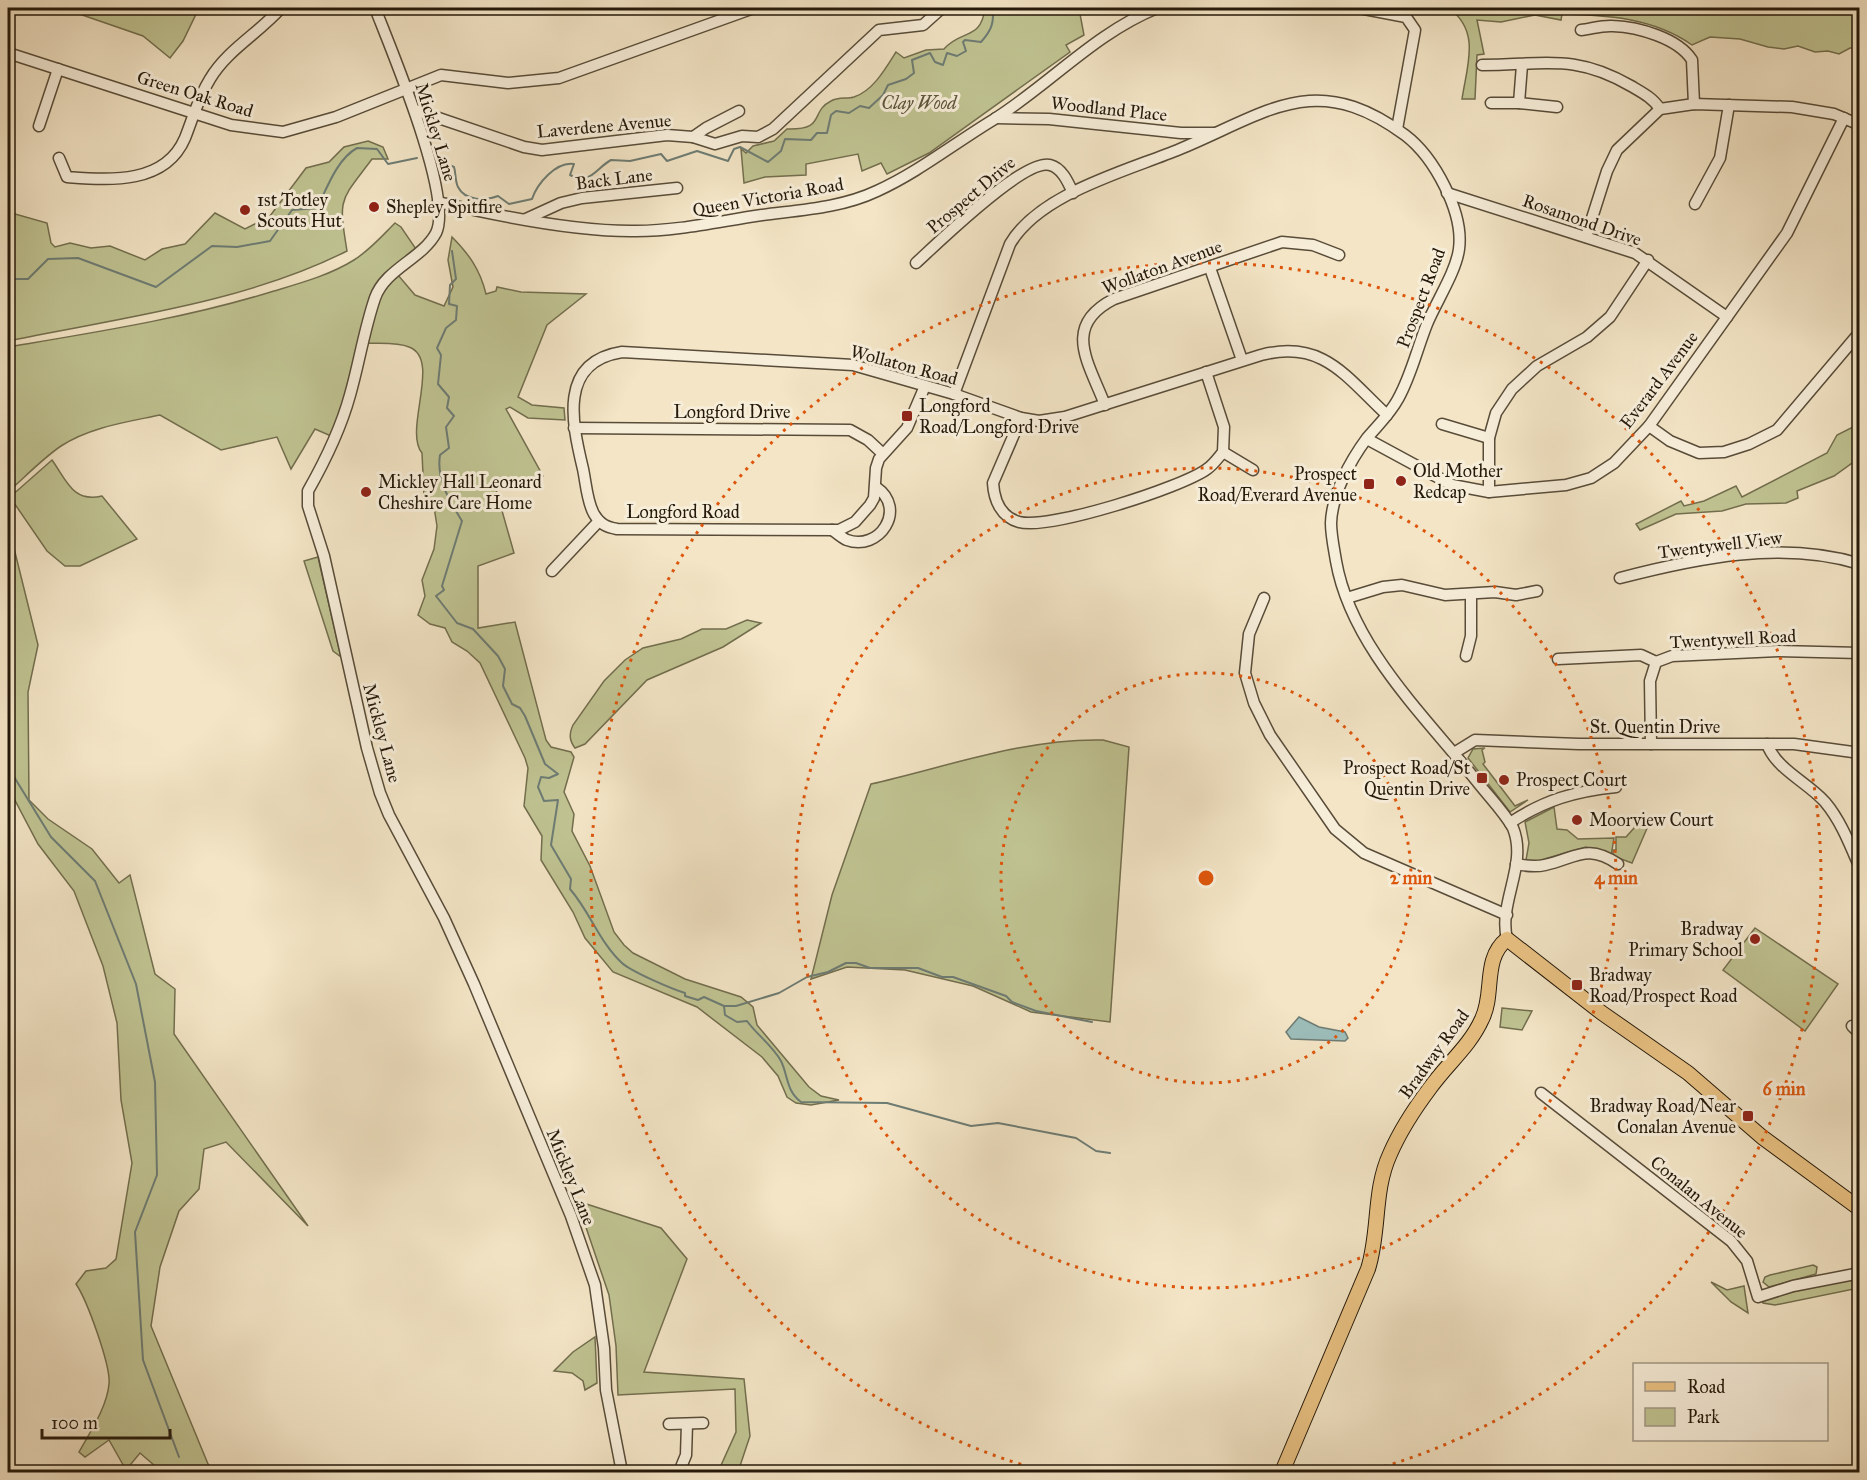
<svg xmlns="http://www.w3.org/2000/svg" width="1867" height="1480" viewBox="0 0 1867 1480" font-family="'IM FELL Great Primer',serif">
	<style>
		.green { fill: #c0c392; stroke: #726e4e; stroke-width: 1.5 }
		.water { fill: #9dbebb; stroke: #6d7c74; stroke-width: 1.5 }
		.lines { fill: none; stroke-linecap: round; stroke-linejoin: round }
		.stream { stroke: #6d7c74; stroke-width: 2 }
		.minor-casing { stroke: #584c39; stroke-width: 13 }
		.major-casing { stroke: #24190a; stroke-width: 16 }
		.minor { stroke: #f7eeda; stroke-width: 10 }
		.major { stroke: #eac283; stroke-width: 14 }
		.ring { fill: none; stroke: #de560c; stroke-width: 3; stroke-dasharray: 3 6 }
		.poi-dot { fill: #8f2418; stroke: #f7eeda; stroke-width: 2 }
		.labels { text-anchor: middle; dominant-baseline: central; stroke-width: 6; stroke-linejoin: round; paint-order: stroke }
		.street-label { font-size: 18px; fill: #24190a; stroke: #f7eeda }
		.park-label { font-size: 18px; font-style: italic; fill: #5b543a; stroke: #f7eeda }
		.poi-label { font-size: 18px; fill: #24190a; stroke: #f7eeda; text-anchor: start }
		.centre { fill: #de560c; stroke: #f7eeda; stroke-width: 3 }
		.ring-label { font-size: 18px; text-anchor: middle; font-weight: bold; fill: #de560c; stroke: #f7eeda; stroke-width: 6; stroke-linejoin: round; paint-order: stroke }
	</style>
	<rect width="100%" height="100%" fill="#f3e5c6"/>
	<filter id="stains"><feTurbulence type="fractalNoise" baseFrequency=".00333" numOctaves="4"/><feColorMatrix values="0 0 0 0 .2 0 0 0 0 .09 0 0 0 0 .02 0 0 0 .5 -.17"/></filter>
	<radialGradient id="worn" r=".72"><stop offset=".6" stop-color="#630" stop-opacity="0"/><stop offset="1" stop-color="#630" stop-opacity=".3"/></radialGradient>
	<g class="green">
		<polygon points="62,8 199,8 183,41 170,58 143,36"/>
		<path d="M 985,8 L 1082,8 L 1080,14 L 1084,35 L 1066,45 L 1070,52 L 929,153 L 887,174 L 881,163 L 862,171 L 858,154 L 806,164 L 806,175 L 765,177 L 744,183 L 741,149 L 746,153 L 753,146 L 774,141 L 787,129 C 827,130 809,112 831,101 C 838,97 847,99 854,97 C 873,91 886,68 896,52 L 904,58 L 926,50 L 944,49 C 961,29 981,41 985,8 Z"/>
		<path d="M 1449,8 L 1859,8 L 1859,48 L 1850,48 L 1839,54 L 1828,51 L 1815,52 L 1798,46 L 1784,49 L 1768,47 L 1740,39 L 1710,37 L 1692,45 C 1654,18 1607,15 1562,14 L 1561,20 L 1535,15 L 1501,22 L 1477,20 L 1484,54 L 1477,55 L 1475,99 L 1462,99 C 1467,65 1481,32 1449,8 Z"/>
		<path d="M 368,141 L 383,147 L 388,159 L 372,159 C 340,202 338,196 347,251 C 244,303 119,318 8,341 L 8,212 L 47,223 L 51,243 L 55,247 L 70,243 L 91,248 L 110,246 L 145,260 L 162,249 L 185,244 L 215,213 L 245,229 L 270,216 L 306,168 L 329,162 L 344,147 Z"/>
		<path d="M 395,223 L 401,227 L 416,249 L 383,276 L 370,295 L 348,388 L 331,436 L 315,429 L 291,469 L 277,437 L 221,450 L 160,415 C 127,422 90,427 61,446 C 42,459 25,477 8,492 L 8,347 C 97,332 187,318 274,291 C 301,283 330,275 354,260 C 370,250 382,236 395,223 Z"/>
		<path d="M 452,237 C 468,253 480,269 486,294 L 496,291 L 497,287 L 521,292 L 586,294 L 547,325 L 518,397 L 532,405 L 564,408 L 565,420 L 528,418 L 510,407 L 506,409 L 543,476 L 495,486 L 514,553 L 478,566 L 478,628 L 515,622 L 546,740 L 551,747 L 571,752 L 574,757 L 564,792 L 574,814 L 572,831 L 590,866 L 614,932 L 624,945 L 633,953 L 685,979 L 741,997 L 753,1007 L 757,1025 L 809,1087 L 821,1096 L 839,1100 L 811,1105 L 796,1103 L 787,1097 L 778,1076 L 762,1057 L 697,1007 L 613,972 L 585,938 L 573,912 L 541,860 L 542,836 L 524,806 L 528,768 L 525,758 L 480,663 L 467,651 L 452,642 L 445,628 L 430,624 L 418,615 L 425,596 L 422,580 L 434,549 L 437,526 L 434,507 L 427,507 L 427,496 L 424,496 L 422,453 C 403,430 442,359 409,347 C 397,342 379,344 366,343 C 374,314 375,297 398,275 L 415,295 L 444,306 L 453,287 L 448,260 Z"/>
		<polygon points="1859,424 1859,458 1834,476 1797,491 1798,498 1786,503 1746,504 1722,511 1676,514 1640,530 1636,524 1681,501 1684,506 1704,501 1736,486 1742,497 1827,453 1837,435"/>
		<path d="M 52,460 C 67,481 73,503 102,496 L 137,539 L 80,566 L 65,566 L 47,551 L 10,497 Z"/>
		<path d="M 8,524 L 38,645 L 28,692 L 29,800 L 48,819 L 92,849 L 119,883 L 130,875 L 155,974 L 175,989 L 174,1034 L 308,1226 L 226,1142 L 204,1149 L 199,1189 L 179,1211 L 160,1267 L 151,1326 L 208,1464 L 214,1472 L 162,1472 L 140,1453 L 126,1470 L 109,1440 L 85,1457 L 79,1452 C 90,1432 107,1407 109,1384 C 111,1366 87,1300 76,1284 L 86,1271 L 106,1268 L 116,1259 L 132,1163 L 121,1100 L 117,1023 L 103,966 L 74,891 L 38,844 L 8,787 Z"/>
		<polygon points="318,557 341,657 333,651 304,561"/>
		<path d="M 747,620 L 761,623 L 723,647 L 647,680 L 585,744 L 575,748 C 569,740 569,734 573,725 L 604,681 L 625,660 L 643,648 L 681,639 L 702,629 L 726,629 Z"/>
		<path d="M 1103,740 L 1129,747 L 1110,1022 L 1031,1012 L 973,986 L 905,970 L 847,967 L 811,979 L 832,895 L 871,784 C 946,767 1025,738 1103,740 Z"/>
		<polygon points="1485,748 1482,750 1485,762 1483,764 1515,806 1528,800 1510,812 1468,758 1473,749"/>
		<polygon points="1554,807 1557,829 1567,830 1578,839 1614,838 1611,856 1586,847 1534,862 1526,860 1529,843 1525,822"/>
		<polygon points="1648,826 1632,863 1613,856 1613,850 1616,850 1616,837 1626,837 1635,827"/>
		<polygon points="1755,928 1838,984 1805,1031 1723,970"/>
		<polygon points="1502,1008 1532,1011 1522,1030 1500,1027"/>
		<polygon points="577,1201 661,1228 687,1259 644,1372 744,1379 750,1436 738,1472 718,1472 736,1432 735,1389 618,1395 616,1346 609,1295"/>
		<polygon points="1813,1265 1817,1267 1816,1274 1769,1287 1763,1282 1765,1277 1770,1275"/>
		<polygon points="1859,1278 1859,1288 1775,1305 1763,1303 1763,1301 1791,1292"/>
		<polygon points="1711,1282 1727,1290 1744,1286 1748,1313 1731,1302"/>
		<polygon points="595,1337 597,1383 585,1390 583,1381 572,1373 554,1371 573,1352"/>
	</g>
	<polygon class="water" points="1299,1017 1319,1027 1345,1032 1348,1038 1345,1041 1291,1039 1286,1032"/>
	<g class="lines">
		<g class="stream">
			<path d="M 440,161 L 454,167 C 456,173 455,181 458,187 C 465,201 486,201 498,196 L 509,204 L 532,199 C 537,184 556,161 574,164 L 570,175 C 590,186 596,168 611,160 L 630,161 L 661,154 L 667,161 L 697,151 L 728,161 L 734,149 L 740,147 L 768,162 L 781,151 L 785,139 L 811,140 L 817,133 L 827,133 L 831,115 L 836,111 L 849,113 L 860,106 L 869,108 L 883,95 L 888,85 L 906,79 L 914,73 L 912,60 L 930,53 L 935,62 L 943,65 L 947,53 L 957,56 L 966,51 L 963,42 L 965,40 L 981,42 C 991,31 995,22 992,8"/>
			<path d="M 452,251 L 456,279 L 450,285 L 449,304 L 457,306 L 456,320 L 446,328 L 437,348 L 441,355 L 438,384 L 449,397 L 447,408 L 454,416 L 446,427 L 449,448 L 440,455 C 436,480 450,501 462,521 L 442,586 L 444,590 L 436,596 L 457,623 L 473,629 L 498,656 L 505,669 L 503,686 L 512,704 L 520,708 L 525,716 L 545,764 L 558,774 L 549,778 L 541,777 L 538,787 L 544,801 L 558,800 L 551,845 L 571,879 L 570,889 C 590,912 600,943 622,963 C 632,972 672,989 685,993 L 685,996 L 698,1000 L 704,997 L 724,1006 L 736,1006 L 779,993 L 807,977 L 828,972 L 846,963 L 856,963 L 870,968 L 918,968 L 942,977 L 953,977 L 1006,996 L 1012,1002 L 1036,1011 L 1092,1022"/>
			<path d="M 8,279 L 28,279 L 48,259 L 78,258 L 156,287 L 212,246 L 237,247 L 270,241 L 292,210 L 317,208 C 327,188 337,159 357,148 L 377,149 L 388,164 L 417,158"/>
			<polyline points="8,767 51,837 95,881 136,984 155,1082 157,1175 135,1232 143,1360 179,1457"/>
			<path d="M 724,1006 L 725,1015 L 737,1022 L 747,1021 C 757,1035 773,1046 781,1061 C 788,1075 786,1091 801,1102 L 887,1103 L 971,1126 L 998,1123 L 1076,1138 L 1096,1151 L 1110,1153"/>
		</g>
		<g class="minor-casing">
			<g id="minor">
				<path d="M 375,8 C 390,47 454,197 436,233 C 422,259 385,269 375,298 C 364,330 359,364 350,395 C 341,428 325,461 308,491 L 308,506 L 324,556 L 367,748 L 380,793 L 389,815 L 444,918 L 474,984 L 571,1216 L 595,1285 L 604,1348 L 606,1390 L 622,1472"/>
				<polyline points="1359,8 1406,17 1415,30 1397,129"/>
				<path d="M 1581,30 C 1591,29 1602,25 1613,26 C 1638,27 1678,38 1692,60 L 1694,104"/>
				<polyline points="8,53 231,125 283,132 336,117 441,75 508,83 559,78 754,8"/>
				<path d="M 1482,65 C 1544,65 1574,53 1631,86 C 1643,93 1653,98 1660,109"/>
				<polyline points="1491,103 1519,103 1557,107"/>
				<polyline points="1519,103 1522,65"/>
				<polyline points="415,110 524,147 542,150 667,135 693,137 715,144 742,136 758,137 773,129 879,30 923,25 942,8"/>
				<polyline points="996,118 1049,119 1181,133 1214,133"/>
				<polyline points="39,126 58,69"/>
				<polyline points="693,137 706,128 739,111"/>
				<path d="M 59,158 L 67,177 C 109,180 165,185 185,138 C 193,118 198,98 210,79 C 227,50 259,33 281,8"/>
				<polyline points="1447,193 1635,253 1727,317"/>
				<path d="M 438,202 C 498,216 575,232 636,231 C 679,231 720,221 762,215 C 800,210 841,208 877,191 C 917,173 955,143 993,120 C 1049,85 1095,33 1157,8"/>
				<polyline points="1695,204 1720,158 1729,105"/>
				<polyline points="526,219 561,203 582,198 677,188"/>
				<polyline points="1586,237 1607,171 1617,150 1660,109 1694,104 1792,107 1834,114 1860,125"/>
				<path d="M 916,263 C 938,243 1024,158 1050,165 C 1062,168 1068,182 1073,193"/>
				<polyline points="1210,268 1242,360"/>
				<path d="M 925,386 L 907,428 L 879,459 L 876,468 L 874,498 L 870,505 L 855,522 L 839,530 L 617,529 C 606,527 600,524 594,514 C 587,502 586,483 583,469 C 572,423 558,362 622,352 L 853,365 L 954,394 L 1021,418 L 1039,421 L 1065,417 L 1261,355 C 1323,339 1346,377 1387,415"/>
				<path d="M 954,394 L 1010,244 C 1040,193 1127,171 1180,149 C 1269,112 1315,69 1405,135 C 1434,157 1464,212 1459,249 C 1456,272 1436,302 1427,324 C 1417,349 1411,376 1398,399 C 1390,414 1378,425 1367,438 C 1350,461 1332,494 1331,523 C 1331,535 1334,549 1336,561 C 1351,647 1426,717 1479,784 C 1490,798 1504,812 1513,828 C 1528,865 1498,902 1507,939"/>
				<path d="M 1105,405 C 1089,363 1061,326 1114,299 L 1282,242 L 1313,245 L 1339,255"/>
				<path d="M 1021,418 L 993,483 C 994,500 1001,517 1019,522 C 1049,530 1181,488 1207,469 C 1213,465 1218,458 1223,452 L 1224,427 L 1206,372"/>
				<polyline points="1442,424 1489,438"/>
				<polyline points="1649,426 1670,441 1699,453 1724,452 1749,444 1777,430 1860,332"/>
				<polyline points="574,428 850,430 868,440 882,453"/>
				<polyline points="1367,439 1452,485 1489,492 1566,485 1591,478 1614,463 1649,426 1787,233 1844,118"/>
				<polyline points="1223,452 1253,470"/>
				<polyline points="1489,492 1489,438 1496,413 1512,389 1537,366 1587,337 1610,317 1648,260"/>
				<path d="M 832,530 C 837,533 842,538 847,540 C 879,552 908,509 876,487"/>
				<polyline points="552,571 599,521"/>
				<path d="M 1620,578 C 1697,558 1782,540 1860,564"/>
				<polyline points="1264,598 1249,634 1245,673 1254,703 1270,735 1335,829 1364,853 1507,915"/>
				<polyline points="1347,598 1383,587 1402,585 1445,595 1495,592 1516,595 1537,591"/>
				<polyline points="1466,656 1471,636 1471,595"/>
				<polyline points="1558,659 1641,655 1656,662"/>
				<polyline points="1651,744 1650,681 1656,662 1672,656 1778,651 1860,653"/>
				<path d="M 1767,744 C 1776,769 1807,782 1825,802 C 1841,821 1850,845 1860,868"/>
				<polyline points="1454,753 1475,740 1579,744 1794,744 1860,753"/>
				<path d="M 1510,823 C 1544,800 1576,791 1616,787"/>
				<path d="M 1516,864 C 1526,866 1536,867 1545,865 C 1576,858 1587,843 1618,864"/>
				<polyline points="1852,1026 1860,1034"/>
				<polyline points="1541,1093 1731,1241 1747,1261 1758,1297 1793,1286 1860,1273"/>
				<polyline points="669,1424 703,1423"/>
				<polyline points="679,1472 686,1455 687,1424"/>
			</g>
		</g>
		<g class="major-casing">
			<path id="major" d="M 1282,1472 L 1368,1269 C 1380,1231 1373,1191 1390,1154 C 1400,1131 1415,1108 1430,1088 C 1447,1064 1470,1046 1482,1019 C 1495,993 1482,959 1507,939 L 1602,1013 L 1688,1073 L 1762,1137 L 1860,1209"/>
		</g>
		<use href="#minor" class="minor"/>
		<use href="#major" class="major"/>
	</g>
	<g class="ring">
		<circle cx="1206" cy="878" r="205"/>
		<circle cx="1206" cy="878" r="410"/>
		<path d="M1047 1472A615 615 0 1 1 1365 1472"/>
	</g>
	<g class="poi-dot">
		<circle cx="374" cy="207" r="6"/>
		<circle cx="245" cy="210" r="6"/>
		<rect x="901" y="410" width="12" height="12" rx="3"/>
		<circle cx="1401" cy="481" r="6"/>
		<rect x="1363" y="478" width="12" height="12" rx="3"/>
		<circle cx="366" cy="492" r="6"/>
		<rect x="1476" y="772" width="12" height="12" rx="3"/>
		<circle cx="1504" cy="780" r="6"/>
		<circle cx="1577" cy="820" r="6"/>
		<circle cx="1755" cy="939" r="6"/>
		<rect x="1571" y="979" width="12" height="12" rx="3"/>
		<rect x="1742" y="1110" width="12" height="12" rx="3"/>
	</g>
	<g class="labels">
		<g class="street-label">
			<text transform="translate(195 94) rotate(17)">Green Oak Road</text>
			<text transform="translate(1109 109) rotate(6)">Woodland Place</text>
			<text transform="translate(604 126) rotate(-5)">Laverdene Avenue</text>
			<text transform="translate(436 132) rotate(73)">Mickley Lane</text>
			<text transform="translate(614 179) rotate(-7)">Back Lane</text>
			<text transform="translate(971 195) rotate(-40)">Prospect Drive</text>
			<text transform="translate(768 197) rotate(-10)">Queen Victoria Road</text>
			<text transform="translate(1582 220) rotate(19)">Rosamond Drive</text>
			<text transform="translate(1162 267) rotate(-20)">Wollaton Avenue</text>
			<text transform="translate(1421 298) rotate(-69)">Prospect Road</text>
			<text transform="translate(904 365) rotate(15)">Wollaton Road</text>
			<text transform="translate(1659 380) rotate(-53)">Everard Avenue</text>
			<text x="732" y="412">Longford Drive</text>
			<text x="683" y="512">Longford Road</text>
			<text transform="translate(1720 545) rotate(-7)">Twentywell View</text>
			<text transform="translate(1733 639) rotate(-3)">Twentywell Road</text>
			<text x="1655" y="727">St. Quentin Drive</text>
			<text transform="translate(382 733) rotate(75)">Mickley Lane</text>
			<text transform="translate(1434 1054) rotate(-54)">Bradway Road</text>
			<text transform="translate(571 1177) rotate(68)">Mickley Lane</text>
			<text transform="translate(1699 1197) rotate(39)">Conalan Avenue</text>
		</g>
		<g class="park-label">
			<text x="919" y="103">Clay Wood</text>
		</g>
		<g class="poi-label">
			<text x="257" y="200">1st Totley<tspan x="257" dy="21">Scouts Hut</tspan></text>
			<text x="386" y="207">Shepley Spitfire</text>
			<text x="919" y="406">Longford<tspan x="919" dy="21">Road/Longford Drive</tspan></text>
			<text x="1413" y="471">Old Mother<tspan x="1413" dy="21">Redcap</tspan></text>
			<text x="1357" y="474" text-anchor="end">Prospect<tspan x="1357" dy="21">Road/Everard Avenue</tspan></text>
			<text x="378" y="482">Mickley Hall Leonard<tspan x="378" dy="21">Cheshire Care Home</tspan></text>
			<text x="1470" y="768" text-anchor="end">Prospect Road/St<tspan x="1470" dy="21">Quentin Drive</tspan></text>
			<text x="1516" y="780">Prospect Court</text>
			<text x="1589" y="820">Moorview Court</text>
			<text x="1743" y="929" text-anchor="end">Bradway<tspan x="1743" dy="21">Primary School</tspan></text>
			<text x="1589" y="975">Bradway<tspan x="1589" dy="21">Road/Prospect Road</tspan></text>
			<text x="1736" y="1106" text-anchor="end">Bradway Road/Near<tspan x="1736" dy="21">Conalan Avenue</tspan></text>
		</g>
	</g>
	<circle cx="1206" cy="878" r="9" class="centre"/>
	<g class="ring-label">
		<text x="1411" y="884">2 min</text>
		<text x="1616" y="884">4 min</text>
		<text x="1784" y="1095">6 min</text>
	</g>
	<rect width="1867" height="1480" fill="none" stroke="#f3e5c6" stroke-width="30"/>
	<rect x="9" y="9" width="1849" height="1462" fill="none" stroke="#24190a" stroke-width="3"/>
	<rect x="15" y="15" width="1837" height="1450" fill="none" stroke="#24190a" stroke-width="1.5"/>
	<rect x="1633" y="1363" width="195" height="78" fill="#f7eeda" stroke="#a39987" stroke-width="1.5"/>
	<rect x="1645" y="1382" width="30" height="9" fill="#eac283" stroke="#a39987" stroke-width="1.5"/>
	<text x="1687" y="1393" font-size="18" fill="#24190a">Road</text>
	<rect x="1645" y="1408" width="30" height="18" fill="#c0c392" stroke="#a39987" stroke-width="1.5"/>
	<text x="1687" y="1423" font-size="18" fill="#24190a">Park</text>
	<path d="M42 1429v9h128v-9" fill="none" stroke="#24190a" stroke-width="3"/>
	<text x="51" y="1429" font-size="18" fill="#24190a" stroke="#f7eeda" stroke-width="4.5" paint-order="stroke">100 m</text>
	<rect width="100%" height="100%" filter="url(#stains)"/>
	<rect width="100%" height="100%" fill="url(#worn)"/>
</svg>
